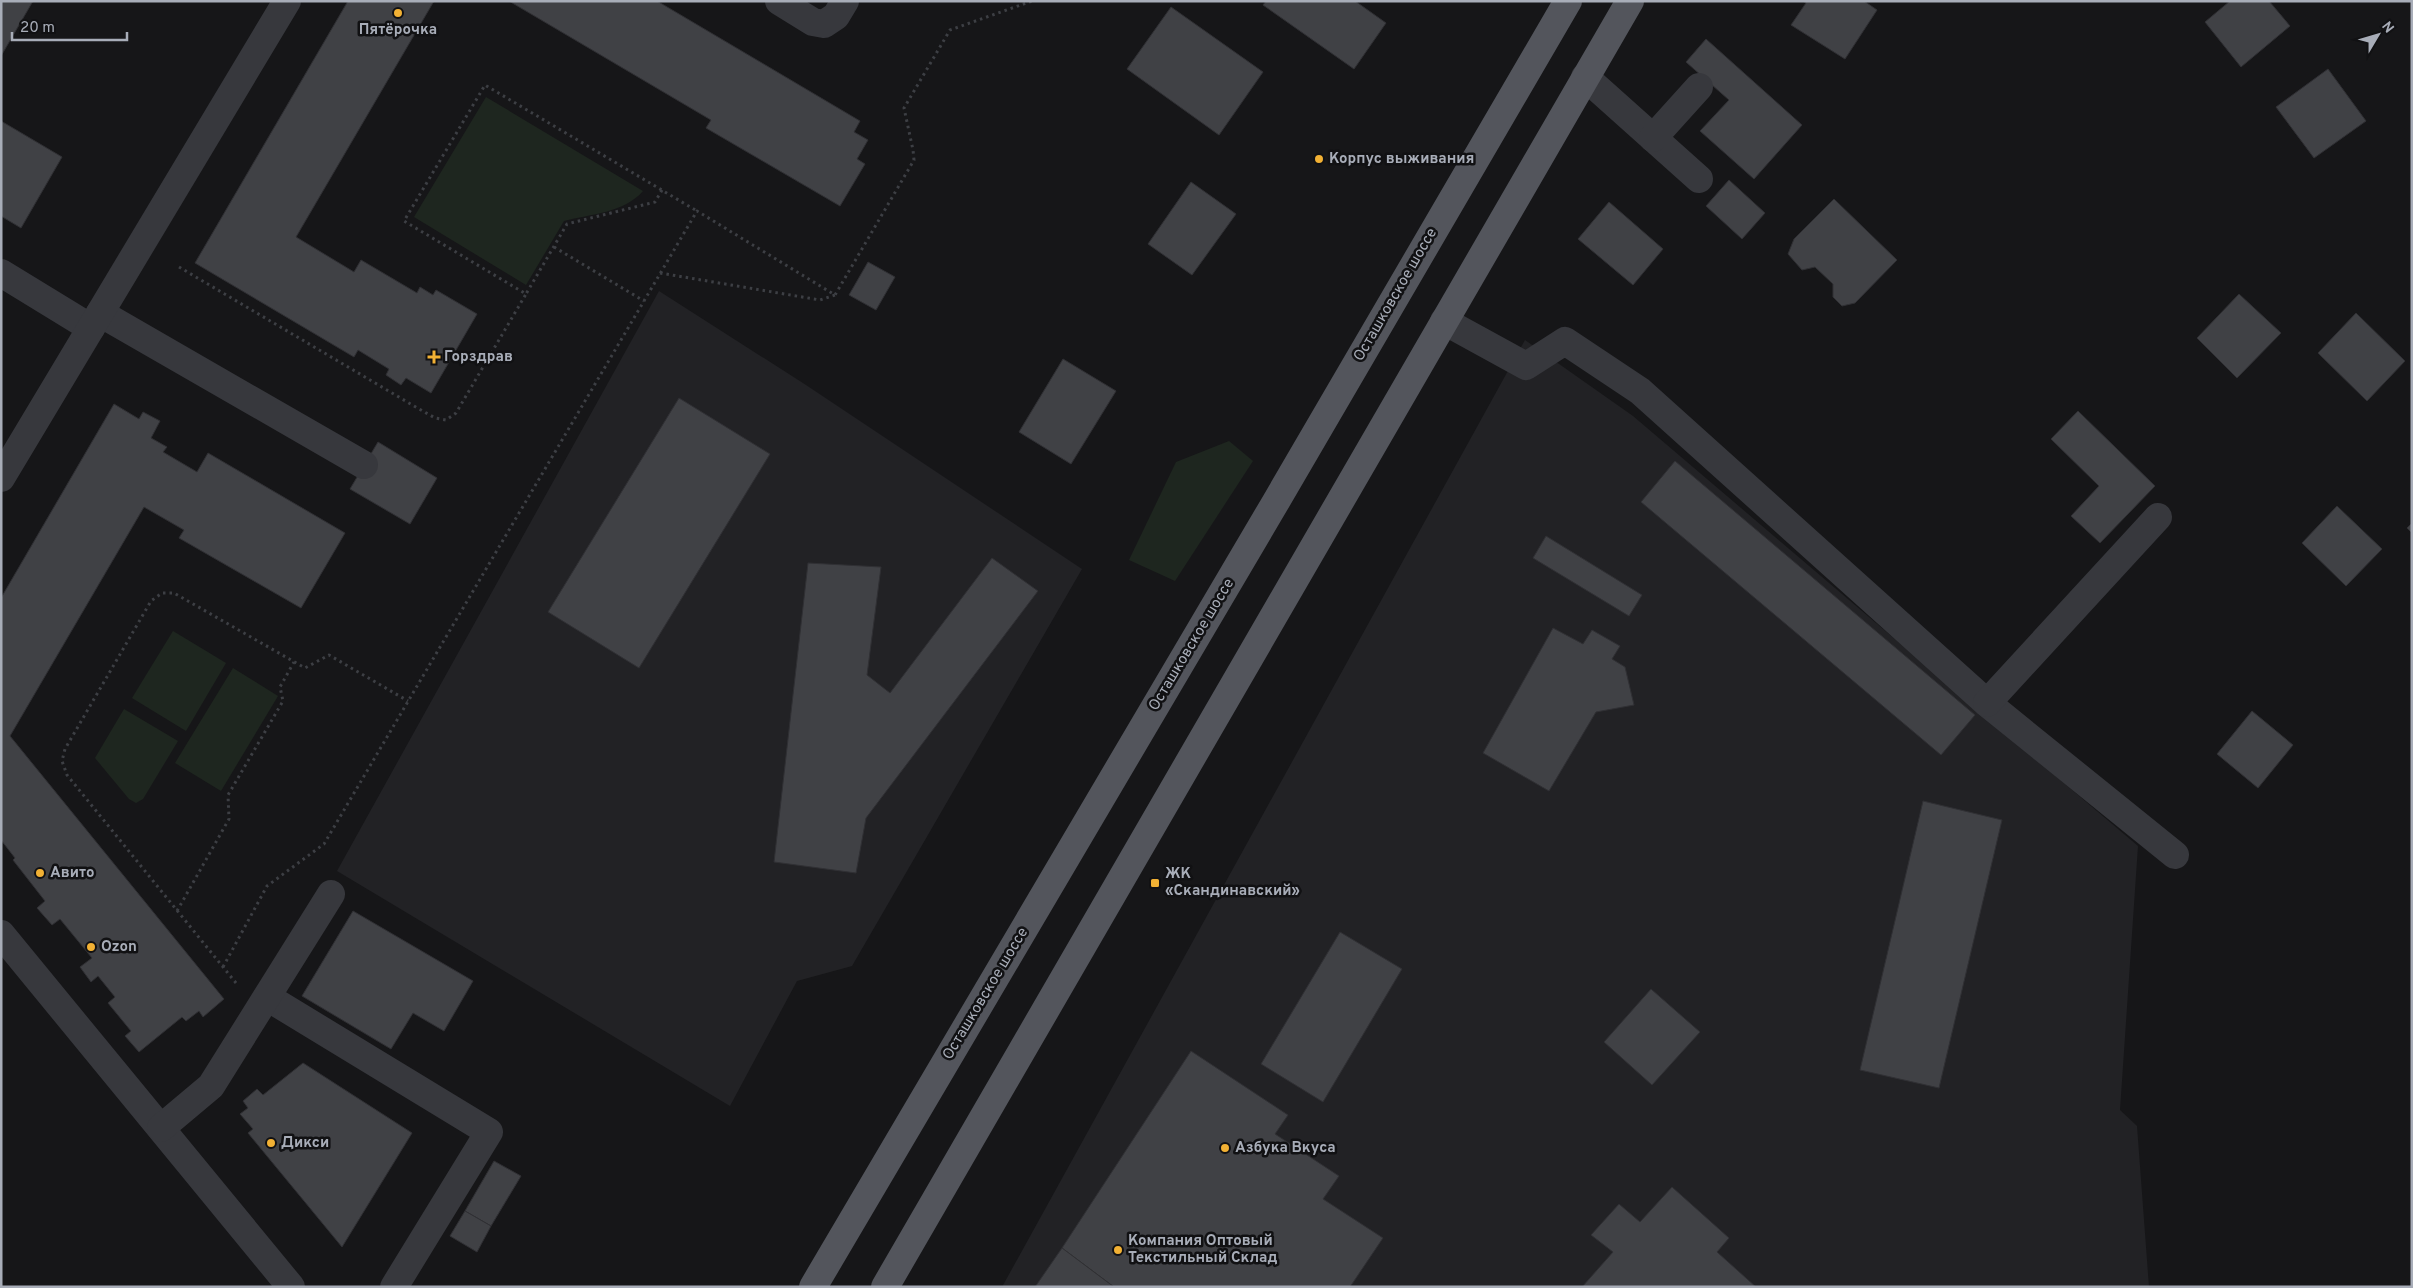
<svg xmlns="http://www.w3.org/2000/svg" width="2413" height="1288" viewBox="0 0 2413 1288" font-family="Overpass,sans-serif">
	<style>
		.built { fill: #222225 }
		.green { fill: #1e261f }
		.building { fill: #404145; stroke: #303034 }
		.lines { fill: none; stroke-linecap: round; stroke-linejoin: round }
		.path { stroke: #3d3f44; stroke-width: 3; stroke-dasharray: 2.5 4; stroke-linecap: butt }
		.minor { stroke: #37383d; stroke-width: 28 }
		.major { stroke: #53555c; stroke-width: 28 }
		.poi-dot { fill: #f2b134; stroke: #111113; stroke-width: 2 }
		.labels { text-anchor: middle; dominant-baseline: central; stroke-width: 5; stroke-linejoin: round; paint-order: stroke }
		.poi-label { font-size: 15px; font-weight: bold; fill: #a8adb8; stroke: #111113; text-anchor: start }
		.street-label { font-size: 15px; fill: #a8adb8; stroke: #111113 }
	</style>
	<rect width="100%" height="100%" fill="#161618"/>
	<g class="built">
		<polygon points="659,291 806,385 1082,569 852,966 797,981 730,1106 337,871"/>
		<polygon points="1525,340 1633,416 2138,846 2120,1110 2137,1126 2149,1287 1002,1287"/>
	</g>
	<g class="green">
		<path d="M 486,97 L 643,191 C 624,213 591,214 564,221 L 526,285 L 414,217 Z"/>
		<polygon points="1229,441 1253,461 1175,581 1129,560 1176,462"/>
		<polygon points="173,631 226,663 186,731 132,698"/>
		<polygon points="233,668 278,696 221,791 175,763"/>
		<polygon points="124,709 178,741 143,799 136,803 129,799 95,758"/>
	</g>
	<g class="building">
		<polygon points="1,1 33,1 1,56"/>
		<polygon points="348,1 434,1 296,237 354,272 361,260 417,293 420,287 433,295 436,290 477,314 431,393 406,378 401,385 386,375 389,369 358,350 354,357 195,263"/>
		<polygon points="509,1 657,1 860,121 854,132 868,140 857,159 865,164 840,206 706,128 711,120"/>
		<polygon points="1266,1 1355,1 1386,23 1354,69 1263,5"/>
		<polygon points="1803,1 1864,1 1877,10 1845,59 1791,25 1806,3"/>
		<polygon points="2230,1 2269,1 2290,26 2241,67 2205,22"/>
		<polygon points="1171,7 1263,72 1219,135 1127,69"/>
		<polygon points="1706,39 1802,125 1754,179 1700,131 1729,100 1686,62"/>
		<polygon points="2328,69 2366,121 2314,158 2276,107"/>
		<polygon points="1,121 62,157 21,228 1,216"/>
		<polygon points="1729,180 1765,213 1742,239 1706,206"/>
		<polygon points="1191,182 1236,214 1192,275 1148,244"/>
		<polygon points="1834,199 1897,260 1855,303 1842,306 1833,297 1833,284 1815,267 1802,270 1788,254 1794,239"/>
		<polygon points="1609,202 1663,249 1633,285 1578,239"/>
		<polygon points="868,262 895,277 876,310 849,295"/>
		<polygon points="2239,294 2281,333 2237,378 2197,338"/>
		<polygon points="2356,313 2405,361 2367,401 2318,353"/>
		<polygon points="1063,359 1116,391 1071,464 1019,432"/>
		<polygon points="679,398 770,454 639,668 548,612"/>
		<polygon points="114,404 139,419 143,412 160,421 151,438 167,447 163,452 197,472 208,453 345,533 301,608 179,538 184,530 144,507 10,736 224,999 203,1017 199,1011 186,1021 182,1017 139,1052 125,1036 131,1031 108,1003 115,997 98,976 91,982 80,967 92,958 60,919 52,925 37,908 45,901 13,860 15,858 1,840 1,598"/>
		<polygon points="2078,411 2155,486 2100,543 2071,516 2099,486 2051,439"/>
		<polygon points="378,442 437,478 410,524 350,489"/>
		<polygon points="1675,461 1975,715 1941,755 1641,502"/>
		<polygon points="2337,506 2382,549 2346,586 2302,543"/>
		<polygon points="2412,523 2412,533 2407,528"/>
		<polygon points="1546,536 1642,595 1629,616 1533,558"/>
		<polygon points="992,558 1038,591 866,818 856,873 774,862 808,563 881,567 867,675 890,693"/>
		<polygon points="1553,628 1583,644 1592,630 1620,646 1612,659 1625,667 1634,705 1596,712 1549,791 1483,753"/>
		<polygon points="2252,711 2293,745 2258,788 2217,754"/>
		<polygon points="1923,801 2002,820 1939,1088 1860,1070"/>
		<polygon points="353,911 473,981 444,1031 413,1013 391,1049 302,996"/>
		<polygon points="1340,932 1402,969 1323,1102 1261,1064"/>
		<polygon points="1651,989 1700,1032 1652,1085 1604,1042"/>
		<polygon points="1191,1051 1288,1115 1275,1134 1339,1176 1323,1199 1383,1238 1350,1287 1114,1287 1062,1248"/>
		<polygon points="303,1063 412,1133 342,1247 248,1133 253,1129 240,1114 248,1108 243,1101 257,1089 263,1095"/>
		<polygon points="494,1161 521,1176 491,1226 465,1211"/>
		<polygon points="1672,1187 1729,1238 1717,1252 1756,1287 1582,1287 1613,1252 1591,1235 1619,1204 1640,1222"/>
		<polygon points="465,1211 491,1226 477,1252 450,1236"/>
		<polygon points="1062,1248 1114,1287 1035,1287"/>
	</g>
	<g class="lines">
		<g class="path">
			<polyline points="662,190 655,202 567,224 526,294 404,221 485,85 697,211"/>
			<polyline points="554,247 644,301"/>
			<polyline points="179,267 414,406 435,418 446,420 456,413 526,294"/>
			<polyline points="660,273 820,300 835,295"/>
			<polyline points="177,911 229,819 228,795 283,701 280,687 294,662"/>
			<polyline points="223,967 267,886 324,844 697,211 835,295 914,160 913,150 904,108 950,30 1032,1"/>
			<polyline points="236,983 67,775 62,761 65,749 151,601 162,593 174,593 305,668 329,655 408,701"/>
		</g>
		<g class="minor">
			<polyline points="779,1 813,22 824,24 836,16 845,1"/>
			<polyline points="1585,77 1699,179"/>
			<polyline points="1653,138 1699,87"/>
			<polyline points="1,273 91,328"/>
			<polyline points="100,313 364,465"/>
			<polyline points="1444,321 1526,366 1565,341 1640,391 1987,703 2175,855"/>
			<polyline points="1,478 287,1"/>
			<polyline points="1987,703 2158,517"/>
			<polyline points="1,934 291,1287"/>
			<polyline points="267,997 489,1132 394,1287"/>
			<polyline points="161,1128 211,1086 331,894"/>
		</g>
		<g class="major">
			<polyline points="813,1287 1274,505 1568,1"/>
			<polyline points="885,1287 1630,1"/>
		</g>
	</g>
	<g class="poi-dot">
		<circle cx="398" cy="13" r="5"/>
		<circle cx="1319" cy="159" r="5"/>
		<path d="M431.5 349.5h5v5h5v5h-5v5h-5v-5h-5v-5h5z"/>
		<circle cx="40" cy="873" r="5"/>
		<rect x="1150" y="878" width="10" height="10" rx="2.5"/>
		<circle cx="91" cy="947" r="5"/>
		<circle cx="271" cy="1143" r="5"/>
		<circle cx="1225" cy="1148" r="5"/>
		<circle cx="1118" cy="1250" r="5"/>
	</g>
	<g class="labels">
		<g class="poi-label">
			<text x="398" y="30" text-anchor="middle">Пятёрочка</text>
			<text x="1329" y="159">Корпус выживания</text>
			<text x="444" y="357">Горздрав</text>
			<text x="50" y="873">Авито</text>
			<text x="1165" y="874">ЖК<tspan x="1165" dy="17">«Скандинавский»</tspan></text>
			<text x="101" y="947">Ozon</text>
			<text x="281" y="1143">Дикси</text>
			<text x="1235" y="1148">Азбука Вкуса</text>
			<text x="1128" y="1241">Компания Оптовый<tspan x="1128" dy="17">Текстильный Склад</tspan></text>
		</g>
		<g class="street-label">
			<text transform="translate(1396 295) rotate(-60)">Осташковское шоссе</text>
			<text transform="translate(1192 645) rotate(-59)">Осташковское шоссе</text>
			<text transform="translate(986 994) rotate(-59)">Осташковское шоссе</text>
		</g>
	</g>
	<rect width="2413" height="1288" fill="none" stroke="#a8adb8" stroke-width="5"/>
	<g transform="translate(2378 35) rotate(52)" stroke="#111113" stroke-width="4" paint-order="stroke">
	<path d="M0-4L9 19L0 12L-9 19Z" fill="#a8adb8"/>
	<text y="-8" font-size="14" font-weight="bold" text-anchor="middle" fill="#a8adb8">N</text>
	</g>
	<path d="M12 32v8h115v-8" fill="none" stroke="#a8adb8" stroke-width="2.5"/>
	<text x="20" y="32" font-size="15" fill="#a8adb8" stroke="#111113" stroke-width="4" paint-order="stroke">20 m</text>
</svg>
